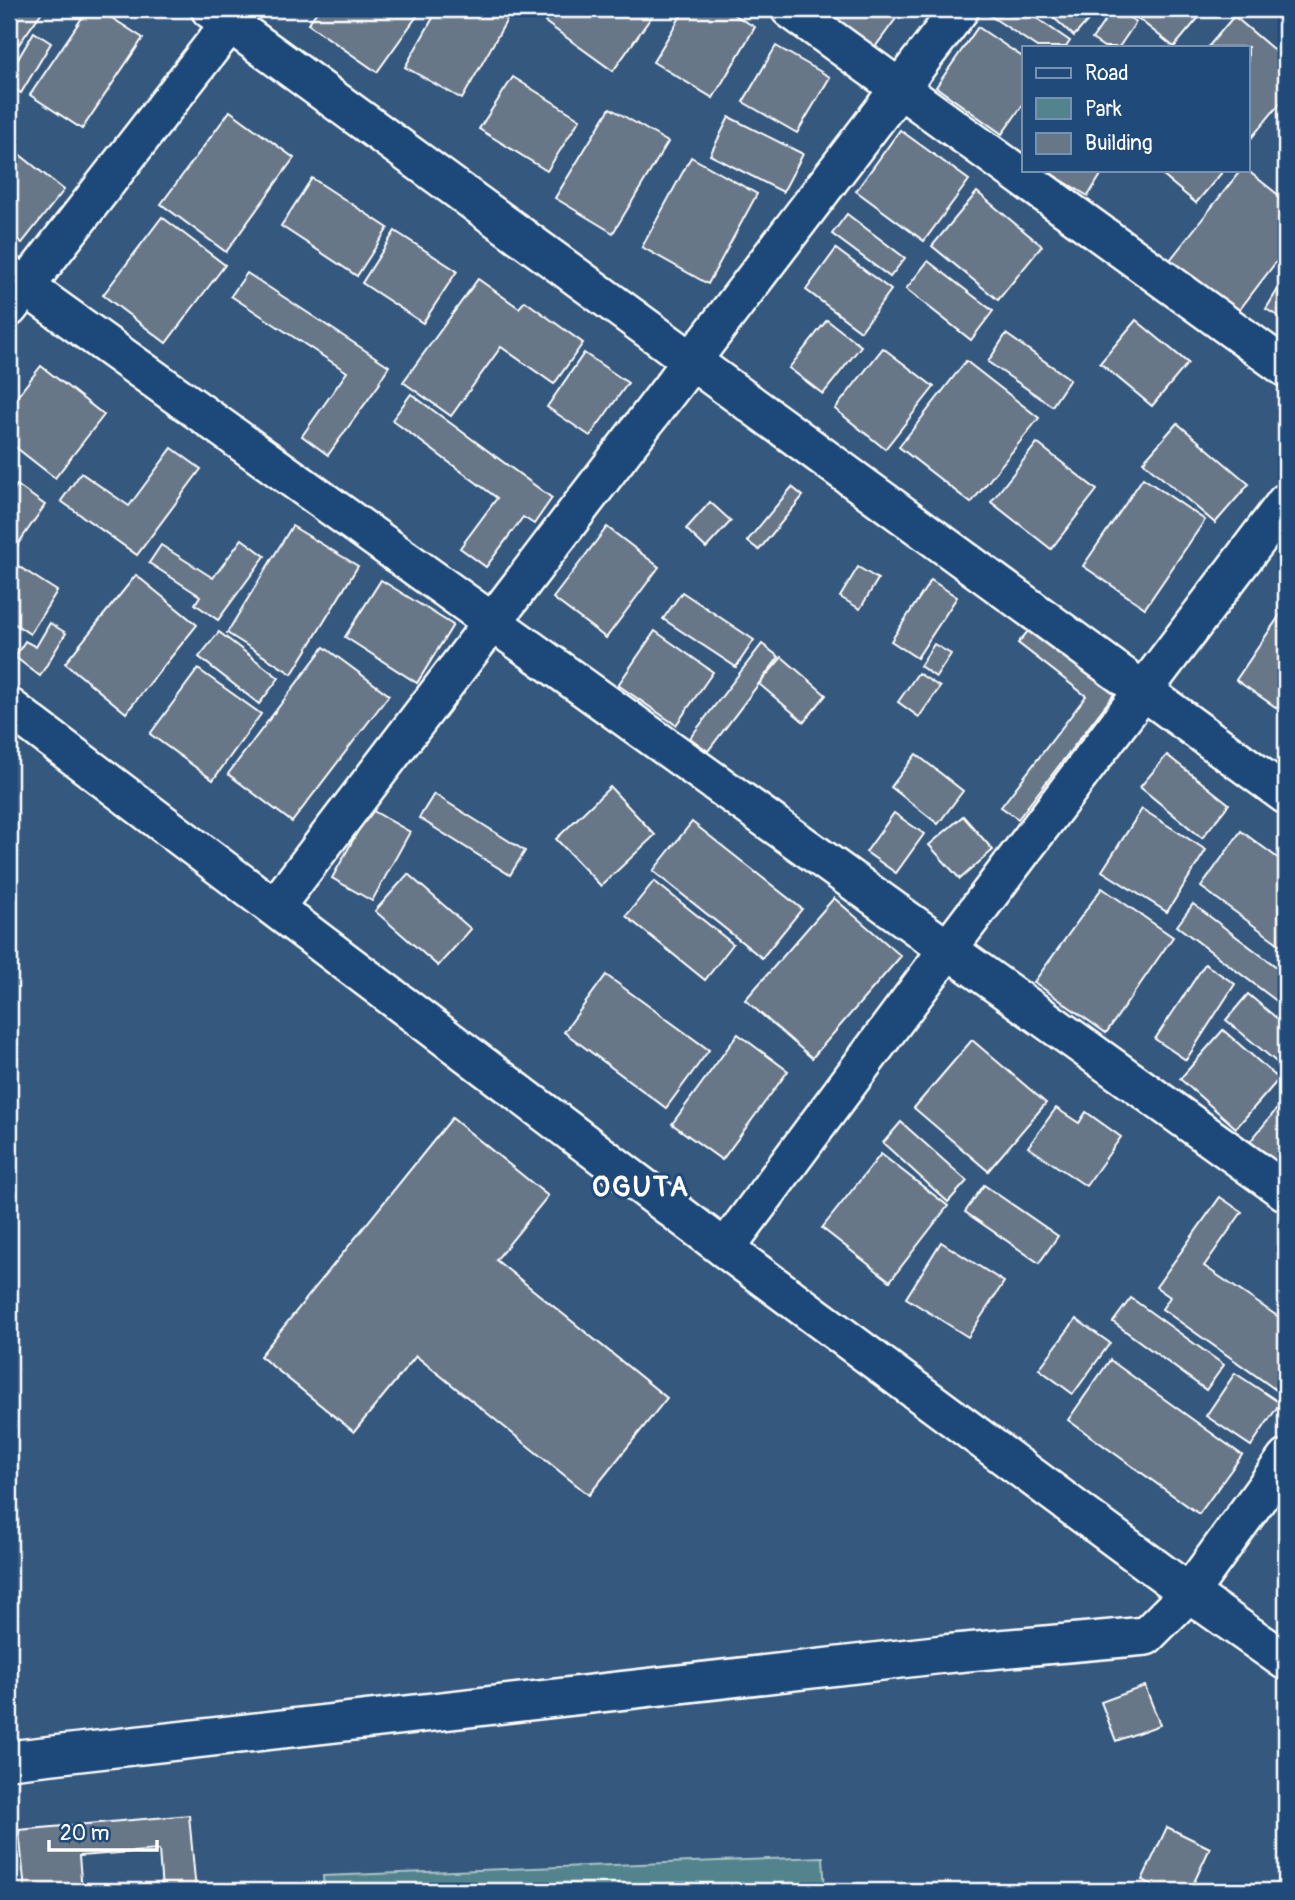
<svg xmlns="http://www.w3.org/2000/svg" width="1295" height="1900" viewBox="0 0 1295 1900" font-family="Pangolin,sans-serif">
	<style>
		.green { fill: #53848e; stroke: #a9c2c6; stroke-width: 2 }
		.building { fill: #687788; stroke: #fff; stroke-width: 2 }
		.lines { fill: none; stroke-linecap: round; stroke-linejoin: round }
		.minor-casing { stroke: #fff; stroke-width: 42 }
		.minor { stroke: #1f4a7a; stroke-width: 37 }
		.labels { text-anchor: middle; dominant-baseline: central; stroke-width: 6; stroke-linejoin: round; paint-order: stroke }
		.district-label { font-size: 28px; font-weight: bold; letter-spacing: 2px; fill: #fff; stroke: #1f4a7a }
	</style>
	<rect width="100%" height="100%" fill="#35587e"/>
	<filter id="ink" filterUnits="userSpaceOnUse"><feTurbulence type="fractalNoise" baseFrequency=".0143" numOctaves="2"/><feDisplacementMap in="SourceGraphic" scale="14" xChannelSelector="R" yChannelSelector="G"/><feConvolveMatrix kernelMatrix="1 2 1 2 8 2 1 2 1" color-interpolation-filters="sRGB"/></filter>
	<g filter="url(#ink)">
		<polygon class="green" points="823,1857 825,1891 324,1891 323,1876"/>
		<g class="building">
			<polygon points="9,9 44,9 19,44 9,37"/>
			<polygon points="88,9 98,9 143,38 82,129 30,95"/>
			<polygon points="319,9 422,9 377,72 308,24"/>
			<polygon points="438,9 513,9 462,99 405,67"/>
			<polygon points="554,9 657,9 613,71 545,22"/>
			<polygon points="685,9 724,9 755,27 713,98 653,62"/>
			<polygon points="822,9 903,9 875,47"/>
			<polygon points="993,9 1023,9 1070,41 1066,47 1037,47 989,15"/>
			<polygon points="1044,9 1085,9 1093,15 1074,36"/>
			<polygon points="1113,9 1117,9 1136,22 1119,47 1104,47 1092,39"/>
			<polygon points="1126,9 1206,9 1174,47"/>
			<polygon points="1234,16 1286,60 1286,96 1248,142 1248,47 1208,47"/>
			<polygon points="978,27 1024,58 1024,103 1002,134 936,87"/>
			<polygon points="34,32 51,43 21,93 9,85 9,74"/>
			<polygon points="776,46 830,77 797,133 743,102"/>
			<polygon points="513,77 580,119 547,171 479,129"/>
			<polygon points="610,108 668,142 613,233 555,198"/>
			<polygon points="230,111 294,158 226,252 161,204"/>
			<polygon points="729,117 803,154 783,192 710,155"/>
			<polygon points="900,130 969,180 924,241 856,191"/>
			<polygon points="9,146 64,190 22,243 9,233"/>
			<polygon points="691,157 757,194 708,284 642,247"/>
			<polygon points="1045,170 1104,170 1088,196"/>
			<polygon points="1156,170 1224,170 1196,203"/>
			<polygon points="1241,170 1247,170 1286,201 1286,249 1237,313 1170,260"/>
			<polygon points="312,178 388,228 357,276 281,226"/>
			<polygon points="977,192 1042,246 998,300 932,246"/>
			<polygon points="847,214 905,258 890,277 832,234"/>
			<polygon points="162,217 225,265 166,343 103,295"/>
			<polygon points="395,231 457,271 423,323 362,283"/>
			<polygon points="836,249 891,290 861,331 806,290"/>
			<polygon points="928,261 993,311 971,340 906,289"/>
			<polygon points="247,273 389,366 379,382 380,383 328,455 302,436 347,372 231,296"/>
			<polygon points="1286,276 1286,321 1266,309"/>
			<polygon points="478,279 519,308 525,301 583,343 554,384 501,347 451,416 403,382"/>
			<polygon points="827,320 861,346 823,394 789,368"/>
			<polygon points="1136,320 1188,363 1152,406 1100,363"/>
			<polygon points="1006,334 1070,379 1052,406 988,362"/>
			<polygon points="883,348 934,387 885,449 835,409"/>
			<polygon points="584,353 628,383 590,436 547,407"/>
			<polygon points="966,361 1039,418 971,503 899,447"/>
			<polygon points="41,366 104,415 55,478 9,442 9,407"/>
			<polygon points="411,394 552,498 534,524 523,517 486,567 460,548 497,498 392,420"/>
			<polygon points="1177,423 1249,484 1215,523 1143,462"/>
			<polygon points="1037,443 1097,490 1051,549 991,502"/>
			<polygon points="172,448 201,469 137,555 61,501 81,473 129,506"/>
			<polygon points="1143,478 1205,520 1145,608 1083,566"/>
			<polygon points="17,485 45,505 9,557 9,497"/>
			<polygon points="792,487 803,496 759,550 747,541"/>
			<polygon points="710,502 731,521 706,548 686,529"/>
			<polygon points="292,526 358,566 292,674 227,633"/>
			<polygon points="607,527 659,567 606,638 553,598"/>
			<polygon points="242,539 265,556 218,620 195,604 200,596 149,563 161,545 213,578"/>
			<polygon points="15,564 57,591 30,634 9,620 9,574"/>
			<polygon points="858,567 878,579 860,609 840,597"/>
			<polygon points="136,575 197,625 126,713 65,663"/>
			<polygon points="381,580 453,625 417,683 345,637"/>
			<polygon points="931,580 957,597 917,658 891,641"/>
			<polygon points="682,592 754,640 736,667 663,619"/>
			<polygon points="1286,606 1286,714 1236,680"/>
			<polygon points="50,623 66,633 40,676 15,657 25,641 36,647"/>
			<polygon points="1034,624 1118,689 1018,819 1001,807 1086,696 1018,643"/>
			<polygon points="655,631 713,672 676,725 618,685"/>
			<polygon points="219,632 279,678 259,704 199,657"/>
			<polygon points="762,644 779,657 708,751 690,738"/>
			<polygon points="934,644 951,654 936,677 920,666"/>
			<polygon points="324,647 389,695 292,822 228,774"/>
			<polygon points="782,657 826,695 804,722 759,684"/>
			<polygon points="198,669 261,714 213,780 150,734"/>
			<polygon points="918,673 940,687 919,717 898,702"/>
			<polygon points="916,754 963,791 938,824 891,787"/>
			<polygon points="1167,755 1229,804 1202,838 1140,787"/>
			<polygon points="610,787 655,835 601,886 556,839"/>
			<polygon points="434,794 525,851 510,875 419,818"/>
			<polygon points="370,809 410,832 372,901 332,878"/>
			<polygon points="1142,809 1206,850 1167,912 1102,871"/>
			<polygon points="894,813 924,834 896,873 866,852"/>
			<polygon points="963,816 993,850 960,879 929,845"/>
			<polygon points="692,822 802,909 762,958 653,871"/>
			<polygon points="1241,831 1286,864 1286,949 1201,887"/>
			<polygon points="408,874 471,929 438,966 375,911"/>
			<polygon points="654,881 733,944 705,980 626,916"/>
			<polygon points="1102,888 1173,937 1106,1033 1034,982"/>
			<polygon points="834,898 901,956 812,1058 745,1000"/>
			<polygon points="1193,904 1286,974 1286,1008 1177,926"/>
			<polygon points="1205,964 1235,984 1186,1060 1155,1039"/>
			<polygon points="606,975 709,1050 666,1108 564,1032"/>
			<polygon points="1248,994 1286,1026 1286,1070 1226,1020"/>
			<polygon points="1223,1030 1279,1079 1236,1128 1180,1079"/>
			<polygon points="738,1034 788,1071 722,1160 672,1124"/>
			<polygon points="972,1040 1046,1103 988,1171 914,1108"/>
			<polygon points="1286,1098 1286,1176 1248,1144"/>
			<polygon points="1056,1108 1079,1123 1086,1112 1121,1137 1086,1186 1028,1147"/>
			<polygon points="452,1118 548,1196 496,1260 667,1398 589,1495 416,1356 354,1432 260,1356"/>
			<polygon points="901,1122 967,1181 948,1202 883,1143"/>
			<polygon points="881,1154 948,1206 890,1281 822,1228"/>
			<polygon points="984,1185 1058,1236 1039,1263 965,1212"/>
			<polygon points="1220,1197 1242,1212 1204,1266 1286,1322 1286,1397 1162,1309 1170,1297 1156,1287"/>
			<polygon points="941,1242 1004,1282 968,1337 906,1298"/>
			<polygon points="1131,1298 1224,1365 1206,1390 1113,1322"/>
			<polygon points="1076,1319 1110,1343 1073,1394 1039,1369"/>
			<polygon points="1110,1360 1242,1455 1199,1514 1068,1420"/>
			<polygon points="1235,1373 1280,1403 1251,1446 1206,1416"/>
			<polygon points="1145,1686 1160,1725 1116,1741 1101,1702"/>
			<polygon points="189,1815 196,1891 162,1891 159,1850 79,1856 82,1891 25,1891 19,1830"/>
			<polygon points="1167,1827 1210,1848 1190,1891 1165,1891 1142,1880"/>
			<polygon points="9,1839 14,1867 9,1868"/>
		</g>
		<g class="lines">
			<g class="minor-casing">
				<g id="minor">
					<polyline points="210,9 1286,795"/>
					<polyline points="790,9 1286,368"/>
					<polyline points="9,275 1286,1192"/>
					<polyline points="9,308 241,9"/>
					<polyline points="9,707 725,1249 1189,1593 1286,1661"/>
					<polyline points="275,907 960,9"/>
					<polyline points="725,1249 948,949 1286,502"/>
					<polyline points="9,1760 944,1654 1146,1636 1189,1593 1286,1459"/>
				</g>
			</g>
			<use href="#minor" class="minor"/>
		</g>
	</g>
	<g class="labels">
		<g class="district-label">
			<text x="641" y="1187">OGUTA</text>
		</g>
	</g>
	<rect width="1295" height="1900" fill="none" stroke="#1f4a7a" stroke-width="35"/>
	<rect x="18" y="18" width="1260" height="1865" fill="none" stroke="#fff" stroke-width="2.5" filter="url(#ink)"/>
	<rect x="1022" y="46" width="228" height="126" fill="#1f4a7a" stroke="#7992af" stroke-width="2"/>
	<rect x="1036" y="68" width="35" height="10" fill="#1f4a7a" stroke="#7992af" stroke-width="2"/>
	<text x="1085" y="80" font-size="21" fill="#ffffff">Road</text>
	<rect x="1036" y="98" width="35" height="21" fill="#53848e" stroke="#7992af" stroke-width="2"/>
	<text x="1085" y="116" font-size="21" fill="#ffffff">Park</text>
	<rect x="1036" y="133" width="35" height="21" fill="#687788" stroke="#7992af" stroke-width="2"/>
	<text x="1085" y="150" font-size="21" fill="#ffffff">Building</text>
	<path d="M49 1840v10h108v-10" fill="none" stroke="#ffffff" stroke-width="3.5"/>
	<text x="60" y="1840" font-size="21" fill="#ffffff" stroke="#1f4a7a" stroke-width="5" paint-order="stroke">20 m</text>
</svg>
